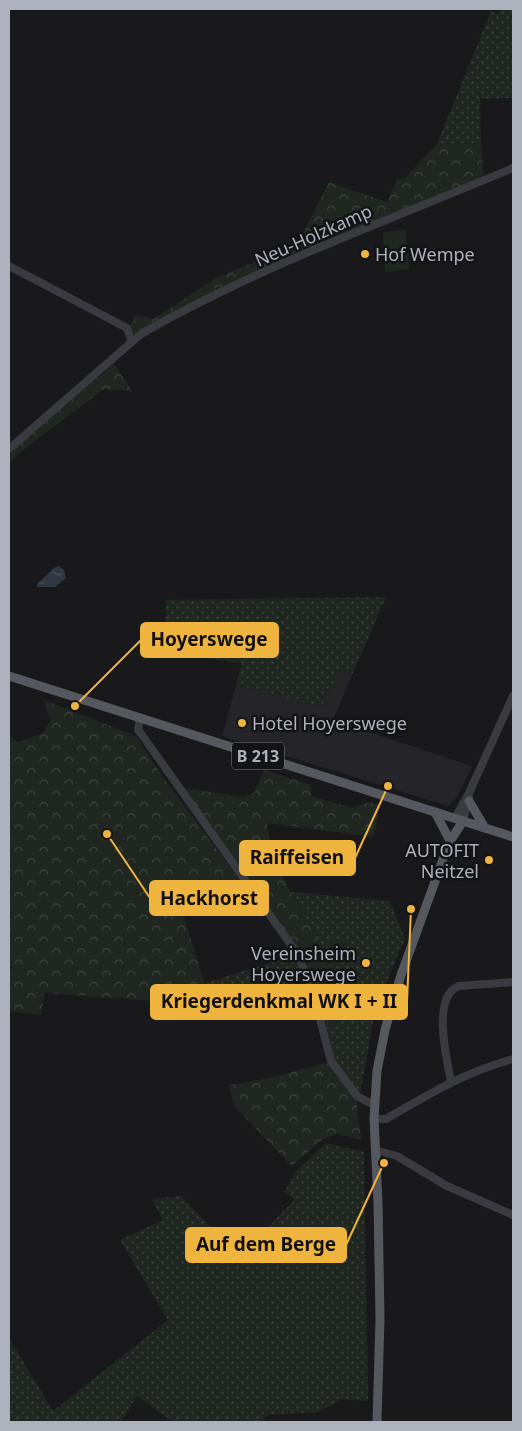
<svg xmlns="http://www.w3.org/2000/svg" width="522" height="1431" viewBox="0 0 522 1431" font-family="'Noto Sans',sans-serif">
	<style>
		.built { fill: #252529 }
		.grass { fill: url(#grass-dots) }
		.forest { fill: url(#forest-crowns) }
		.pitch { fill: #1f2720 }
		.water { fill: url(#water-ripples) }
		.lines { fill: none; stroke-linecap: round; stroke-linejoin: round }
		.minor { stroke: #3a3b41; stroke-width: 8 }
		.major { stroke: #56585f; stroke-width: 9 }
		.poi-dot { fill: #efb43e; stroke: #141417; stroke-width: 2 }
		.labels { text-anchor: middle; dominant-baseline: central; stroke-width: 5; stroke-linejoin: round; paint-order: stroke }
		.shield { fill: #141417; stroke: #7e828a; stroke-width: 1 }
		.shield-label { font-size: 16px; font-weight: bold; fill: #acb1bb }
		.street-label { font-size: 18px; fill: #acb1bb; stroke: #141417 }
		.poi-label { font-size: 18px; fill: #acb1bb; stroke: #141417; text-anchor: start }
		.leader { fill: none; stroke: #efb43e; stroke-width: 2 }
		.callout-dot { fill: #efb43e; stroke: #141417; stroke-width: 2 }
		.callout { fill: #efb43e; stroke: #efb43e; stroke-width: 2 }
		.callout-label { font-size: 19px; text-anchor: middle; font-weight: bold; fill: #111 }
	</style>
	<defs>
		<pattern id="grass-dots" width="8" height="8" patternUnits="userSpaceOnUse" patternTransform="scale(1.25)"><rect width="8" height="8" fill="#1f2720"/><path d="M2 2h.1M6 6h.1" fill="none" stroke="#3d443e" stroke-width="1.8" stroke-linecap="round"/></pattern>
		<pattern id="forest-crowns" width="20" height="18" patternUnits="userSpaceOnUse" patternTransform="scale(1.25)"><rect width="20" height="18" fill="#1f2720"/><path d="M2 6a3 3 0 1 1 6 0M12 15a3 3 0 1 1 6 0" fill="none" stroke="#3d443e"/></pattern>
		<pattern id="water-ripples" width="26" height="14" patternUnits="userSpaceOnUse" patternTransform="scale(1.25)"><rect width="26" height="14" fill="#2f3840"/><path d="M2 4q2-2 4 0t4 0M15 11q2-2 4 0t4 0" fill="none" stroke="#4a525a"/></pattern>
	</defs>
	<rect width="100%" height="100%" fill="#19191c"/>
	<polygon class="built" points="341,668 352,675 333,720 472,766 457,797 448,806 222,736 236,685 323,707"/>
	<g class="grass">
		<polygon points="501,9 513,9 513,98 480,99 481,143 437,144 491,11 498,14"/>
		<polygon points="386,597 352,675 341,668 323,707 236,685 242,663 164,652 166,600"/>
		<polygon points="291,892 390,901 405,938 375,1011 360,1095 334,1060 327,1027 360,1009"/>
		<polygon points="294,955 302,982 237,995 211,1005 206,983"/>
		<polygon points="326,1143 364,1152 368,1401 343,1399 318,1412 267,1415 262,1422 173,1422 137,1396 121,1422 9,1422 9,1338 53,1411 168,1320 120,1240 163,1220 152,1199 181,1196 240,1257 294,1200 285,1191 296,1171"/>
	</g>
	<g class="forest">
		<polygon points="481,143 484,177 383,219 135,335 129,327 136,315 153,319 218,277 297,245 329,182 387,202 397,179 405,178 437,144"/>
		<polygon points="114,364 132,391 104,389 18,454 9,464 9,456 17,446"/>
		<polygon points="44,700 136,736 163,777 247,890 180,904 211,1005 45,993 41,1015 9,1011 9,735 18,742 43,733 50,721"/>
		<polygon points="264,770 311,785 311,796 353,808 365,803 380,804 374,837 267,823 274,864 360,1008 327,1027 313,984 183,788 243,797 254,793"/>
		<polygon points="329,939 347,942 343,961 336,960"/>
		<polygon points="325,1063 330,1064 357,1102 361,1140 337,1134 323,1139 292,1166 234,1106 229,1085 270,1078"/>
	</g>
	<polygon class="pitch" points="406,230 409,269 385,272 383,232"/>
	<polygon class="water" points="59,566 64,570 66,578 55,587 37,587 37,584 54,568"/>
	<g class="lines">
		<g class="minor">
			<polyline points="9,266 127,328 132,342"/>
			<path d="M 9,449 L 141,334 C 259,266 388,221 513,168"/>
			<polyline points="140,718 138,730 142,735 296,952 312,988 331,1061 357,1096 374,1105"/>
			<polyline points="455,818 469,793 513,696"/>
			<polyline points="463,821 469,798"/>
			<path d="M 451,1082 C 447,1060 431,996 459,986 L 513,982"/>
			<path d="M 374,1119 L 386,1119 C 429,1094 465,1072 513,1059"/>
			<polyline points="375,1150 397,1156 447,1186 513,1215"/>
		</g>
		<g class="major">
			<polyline points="9,676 513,837"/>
			<polyline points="469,801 485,828"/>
			<polyline points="435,812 448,837"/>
			<polyline points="377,1422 380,1319 378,1202 374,1119 377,1071 385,1030 401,975 449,843 463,821"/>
		</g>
	</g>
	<g class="poi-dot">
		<circle cx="365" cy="254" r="5"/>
		<circle cx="242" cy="723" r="5"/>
		<circle cx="489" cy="860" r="5"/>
		<circle cx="366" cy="963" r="5"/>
	</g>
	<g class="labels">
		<rect class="shield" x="232" y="742.5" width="52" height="27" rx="4"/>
		<g class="shield-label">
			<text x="258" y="756">B 213</text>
		</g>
		<g class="street-label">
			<text transform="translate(313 235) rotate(-24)">Neu-Holzkamp</text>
		</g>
		<g class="poi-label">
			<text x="375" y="254">Hof Wempe</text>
			<text x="252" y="723">Hotel Hoyerswege</text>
			<text x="479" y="850" text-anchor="end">AUTOFIT<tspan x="479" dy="21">Neitzel</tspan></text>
			<text x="356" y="953" text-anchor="end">Vereinsheim<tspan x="356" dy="21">Hoyerswege</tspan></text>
		</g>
	</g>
	<path class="leader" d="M75 706L141 640M388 786L355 858M107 834L150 898M411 909L407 1002M384 1163L346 1245"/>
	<g class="callout-dot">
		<circle cx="75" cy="706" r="5"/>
		<circle cx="388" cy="786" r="5"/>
		<circle cx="107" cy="834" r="5"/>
		<circle cx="411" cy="909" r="5"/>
		<circle cx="384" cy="1163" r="5"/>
	</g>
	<g class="callout">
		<rect x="141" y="623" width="137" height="34" rx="5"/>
		<rect x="240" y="841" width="115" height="34" rx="5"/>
		<rect x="150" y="881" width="118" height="34" rx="5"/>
		<rect x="151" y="985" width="256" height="34" rx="5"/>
		<rect x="186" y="1228" width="160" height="34" rx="5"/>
	</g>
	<g class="callout-label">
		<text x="209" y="646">Hoyerswege</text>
		<text x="297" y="864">Raiffeisen</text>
		<text x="209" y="905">Hackhorst</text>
		<text x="279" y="1008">Kriegerdenkmal WK I + II</text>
		<text x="266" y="1251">Auf dem Berge</text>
	</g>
	<rect width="522" height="1431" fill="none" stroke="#acb1bb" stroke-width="20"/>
</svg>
